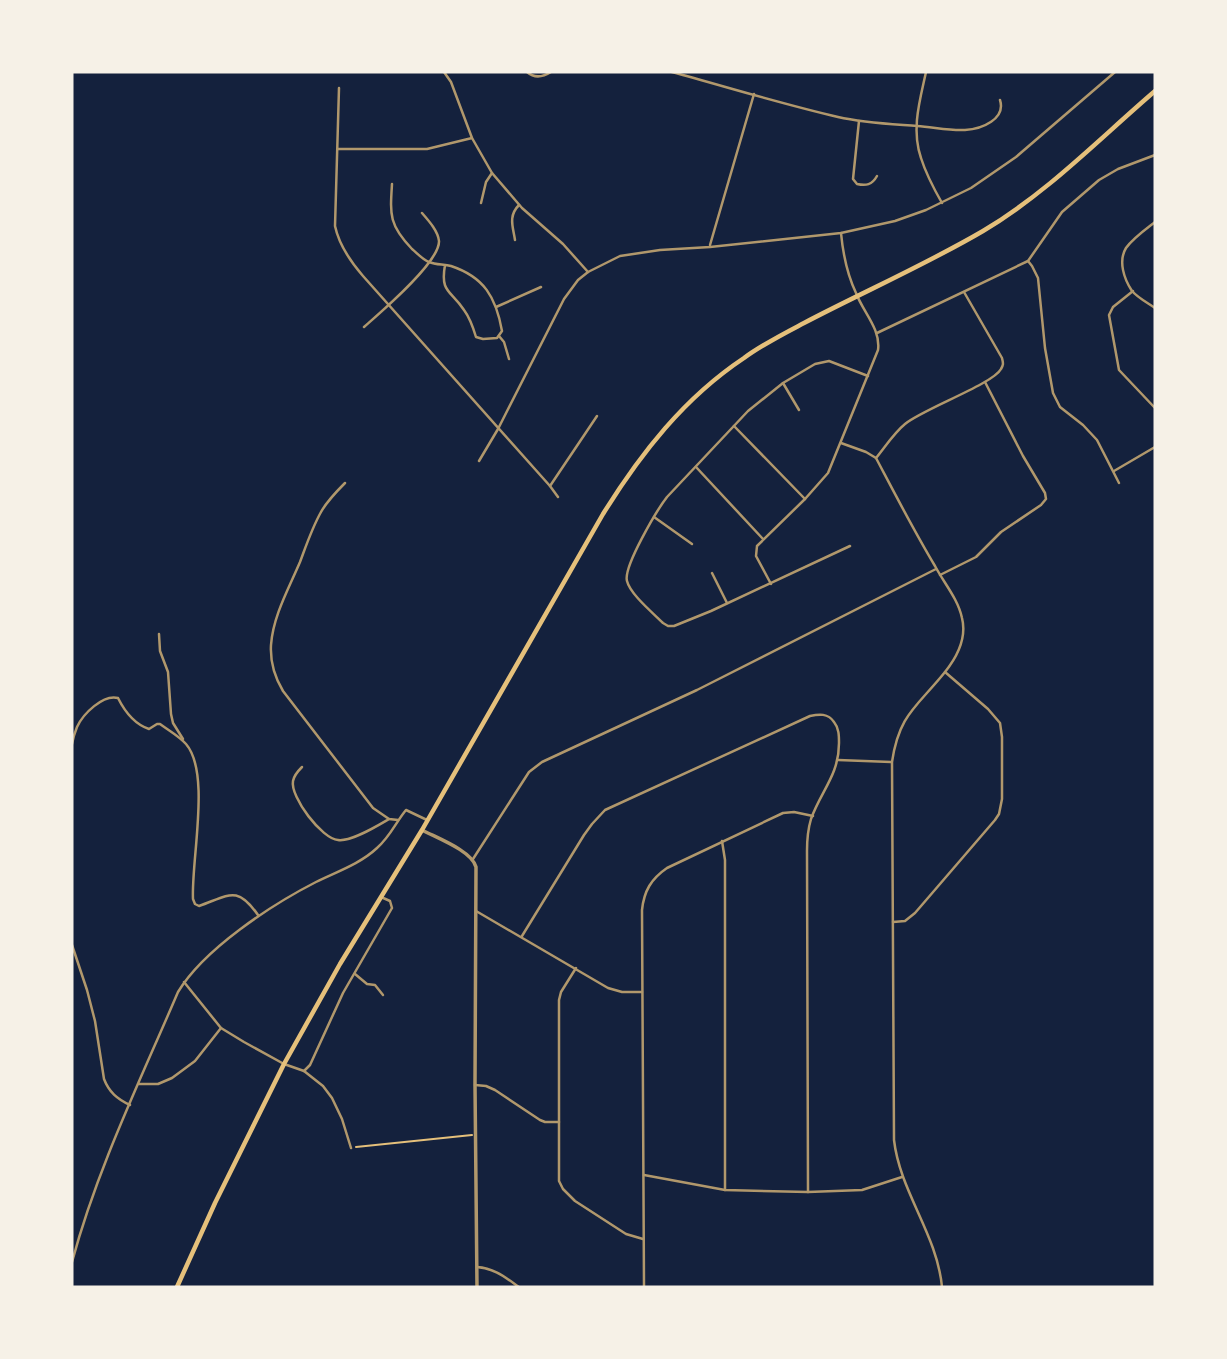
<svg xmlns="http://www.w3.org/2000/svg" width="1227" height="1359" viewBox="0 0 1227 1359" font-family="Bitter,serif">
	<style>
		.lines { fill: none; stroke-linecap: round; stroke-linejoin: round }
		.path { stroke: #e5c07b; stroke-width: 2 }
		.minor { stroke: #b1986c; stroke-width: 2.5 }
		.tertiary { stroke: #b1986c; stroke-width: 3.5 }
		.secondary { stroke: #e5c07b; stroke-width: 4.5 }
	</style>
	<rect width="100%" height="100%" fill="#14213d"/>
	<g class="lines">
		<polyline class="path" points="356,1147 472,1135"/>
		<g class="minor">
			<polyline points="444,72 451,82 472,138 492,173 522,208 563,244 588,272"/>
			<path d="M 527,72 C 535,79 543,77 551,72"/>
			<path d="M 672,72 C 727,87 782,104 838,117 C 864,123 891,124 917,126 C 933,127 950,131 965,130 C 982,129 1006,119 1000,100"/>
			<path d="M 926,72 C 920,100 911,129 921,158 C 926,174 934,189 942,203"/>
			<path d="M 339,88 L 335,226 C 339,245 350,261 363,276 L 550,486 L 558,497"/>
			<path d="M 859,121 L 853,179 L 857,184 C 866,186 872,185 877,176"/>
			<polyline points="338,149 427,149 472,138"/>
			<path d="M 392,184 C 390,215 389,225 412,249 C 417,253 423,260 429,262 C 436,265 444,264 451,266 C 484,277 496,297 502,331 L 497,338 L 483,339 L 476,337 C 473,327 470,318 464,310 C 451,290 440,293 445,265"/>
			<polyline points="481,203 486,182 492,173"/>
			<path d="M 1155,222 C 1146,229 1133,238 1126,248 C 1118,261 1124,279 1132,291 C 1138,298 1148,303 1155,308"/>
			<path d="M 515,240 C 513,227 508,216 519,205"/>
			<polyline points="710,245 754,94"/>
			<polyline points="1028,261 1032,266 1038,278 1045,348 1053,393 1060,407 1083,425 1097,440 1119,483"/>
			<polyline points="1133,291 1113,307 1109,315 1119,370 1155,408"/>
			<polyline points="496,307 541,287"/>
			<path d="M 364,327 C 381,312 440,262 439,241 C 438,231 429,221 422,213"/>
			<polyline points="877,333 1028,261 1062,212 1099,180 1118,169 1155,155"/>
			<polyline points="499,336 504,342 509,359"/>
			<polyline points="783,383 799,410"/>
			<polyline points="734,426 805,499"/>
			<path d="M 841,443 L 866,452 L 876,458 C 895,494 914,531 935,566 C 944,583 958,599 962,618 C 967,638 957,657 945,672 C 917,707 899,714 892,762 L 894,1140 C 900,1192 937,1234 942,1287"/>
			<path d="M 876,458 C 885,447 894,433 905,424 C 923,409 993,384 1001,369 C 1004,364 1003,363 1002,358 L 964,292"/>
			<polyline points="479,461 498,429 564,299 578,280 588,272 620,256 660,250 710,247 841,233 895,221 926,210 971,188 1016,157 1115,72"/>
			<polyline points="696,467 763,539"/>
			<polyline points="1114,471 1155,447"/>
			<path d="M 345,483 C 336,492 327,501 321,512 C 312,528 306,546 300,562 C 289,588 273,616 271,645 C 270,662 274,676 283,691 L 373,808 L 389,819 L 398,820"/>
			<polyline points="550,486 597,416"/>
			<polyline points="654,517 692,544"/>
			<path d="M 850,546 L 711,611 L 674,626 L 668,626 L 663,623 C 653,613 630,594 627,581 C 623,567 657,510 667,497 L 748,411 L 783,383 L 815,364 L 829,361 L 868,376"/>
			<polyline points="712,573 727,603"/>
			<polyline points="940,575 976,557 1001,532 1041,505 1046,499 1045,493 1023,456 985,382"/>
			<path d="M 771,584 L 756,556 L 757,546 L 805,499 L 828,473 L 878,350 C 881,329 863,312 856,293 C 847,274 843,254 841,233"/>
			<polyline points="159,634 160,651 168,672 171,714 173,723 183,739"/>
			<path d="M 72,744 C 73,738 75,732 77,727 C 83,714 103,694 118,698 C 125,712 134,724 149,729 L 157,724 L 160,724 C 168,730 179,736 186,744 C 211,773 191,860 193,899 L 195,904 L 199,906 C 230,895 237,885 258,915"/>
			<polyline points="838,760 891,762"/>
			<path d="M 302,767 C 299,770 294,775 293,781 C 290,797 322,839 338,840 C 351,842 377,826 389,819"/>
			<polyline points="722,841 725,860 725,1190"/>
			<polyline points="473,859 529,772 542,762 697,690 936,569"/>
			<polyline points="476,911 608,988 622,992 642,992"/>
			<polyline points="893,922 905,921 915,913 995,820 999,814 1002,799 1002,737 1000,723 988,709 945,672"/>
			<path d="M 522,936 L 584,835 L 592,824 L 605,810 L 810,716 C 819,714 828,713 834,722 C 839,728 839,736 839,743 C 839,775 821,791 811,819 C 808,829 807,840 807,851 L 808,1192"/>
			<path d="M 72,945 L 87,990 L 95,1021 L 104,1079 C 109,1092 117,1099 130,1105"/>
			<polyline points="576,968 561,992 559,1000 559,1181 563,1189 575,1201 626,1234 643,1239"/>
			<polyline points="355,974 367,984 375,985 383,995"/>
			<polyline points="184,982 221,1028 244,1042 284,1064 304,1071 323,1086 332,1098 342,1119 351,1148"/>
			<polyline points="304,1071 310,1065 343,993 392,908 390,901 381,897"/>
			<polyline points="139,1084 158,1084 172,1078 195,1061 221,1028"/>
			<polyline points="475,1085 486,1086 495,1090 540,1120 545,1122 559,1122"/>
			<polyline points="644,1175 725,1190 808,1192 862,1190 902,1177"/>
			<path d="M 72,1262 C 97,1169 140,1081 178,992 C 204,949 271,905 316,882 C 336,872 360,864 377,848 C 390,837 396,822 406,810 L 427,820"/>
			<path d="M 477,1267 C 494,1268 506,1278 519,1287"/>
			<path d="M 644,1287 L 642,910 C 644,891 651,879 667,868 L 783,813 L 794,812 L 813,816"/>
		</g>
		<path class="tertiary" d="M 422,830 C 437,838 472,851 476,867 L 475,1085 L 477,1287"/>
		<path class="secondary" d="M 177,1287 L 215,1203 L 284,1064 L 340,964 L 422,830 L 603,514 C 641,453 684,398 744,358 C 763,344 783,334 804,323 C 863,292 925,265 983,231 C 1047,193 1099,139 1155,91"/>
	</g>
	<rect width="1227" height="1359" fill="none" stroke="#f6f1e7" stroke-width="147"/>
</svg>
